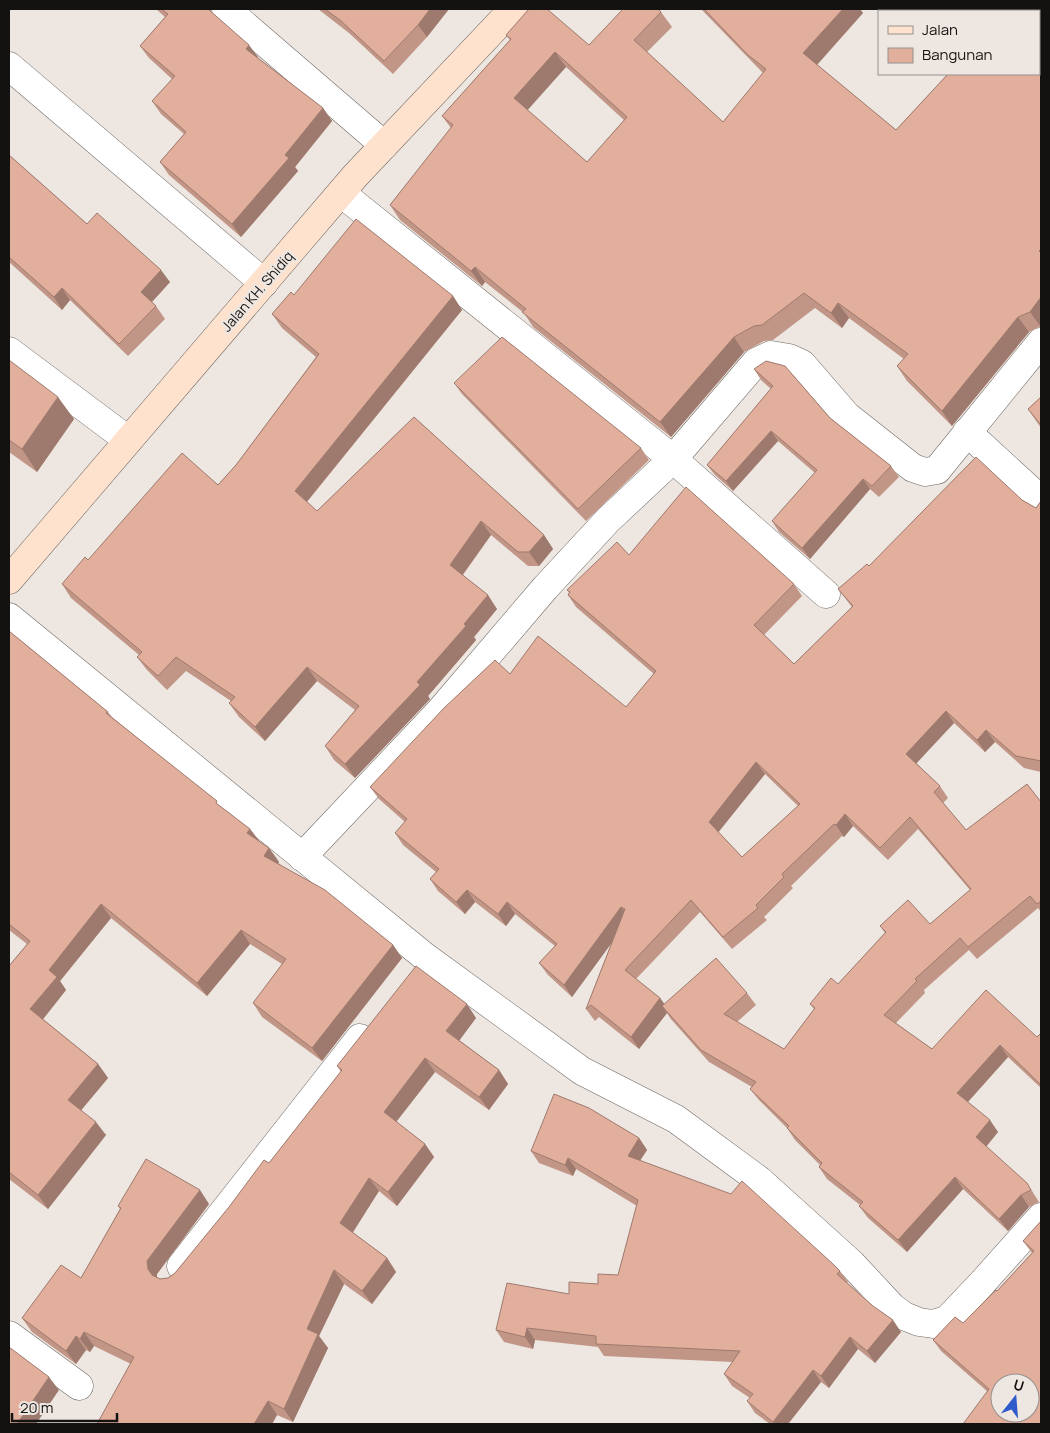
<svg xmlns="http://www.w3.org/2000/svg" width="1050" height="1433" viewBox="0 0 1050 1433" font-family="Manrope,sans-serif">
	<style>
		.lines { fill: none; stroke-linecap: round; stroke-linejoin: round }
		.street-casing { stroke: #6f6965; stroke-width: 29 }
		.secondary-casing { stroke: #6f6965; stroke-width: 29 }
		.street { stroke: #fff; stroke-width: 28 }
		.secondary { stroke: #ffe2cd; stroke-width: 28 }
		.wall { fill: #c29687; fill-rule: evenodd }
		.shaded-wall { fill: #9e7a6e }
		.building { fill: #e2af9d; stroke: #9e7a6e; fill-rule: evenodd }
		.labels { text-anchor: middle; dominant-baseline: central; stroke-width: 4.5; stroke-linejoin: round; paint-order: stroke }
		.street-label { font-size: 14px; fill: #141211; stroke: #ede6e1 }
	</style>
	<rect width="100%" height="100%" fill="#ede6e1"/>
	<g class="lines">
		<g class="street-casing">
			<g id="street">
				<polyline points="226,9 384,145"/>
				<polyline points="9,66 264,283"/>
				<polyline points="341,193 673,459 826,594"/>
				<polyline points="9,351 128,440"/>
				<polyline points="967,432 1041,500"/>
				<polyline points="9,617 424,956 582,1071 676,1119 759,1180 852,1264 892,1307 904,1316 919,1322 933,1324 947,1320 983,1282 1041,1217"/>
				<polyline points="302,857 440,711 545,588 608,520 673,459 756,362 771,355 789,358 802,364 847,416 913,468 925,472 937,470 1041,342"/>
				<polyline points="181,1266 360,1038"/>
				<polyline points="9,1335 79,1386"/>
			</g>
		</g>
		<g class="secondary-casing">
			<polyline id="secondary" points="9,580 355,176 513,9"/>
		</g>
		<use href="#street" class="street"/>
		<use href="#secondary" class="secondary"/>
	</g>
	<g class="wall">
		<polygon points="156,9 211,9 211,12 258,58 323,108 332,121 295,167 298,171 241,237 169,175 160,162 184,134 161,114 152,101 172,79 149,58 140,46 165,17"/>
		<polygon points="318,9 449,9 427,37 393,74 349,33"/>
		<path d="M 701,9 L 860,9 L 863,13 L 817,65 L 896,130 L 948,74 L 1041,326 L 1029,332 L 952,426 L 907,381 L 897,366 L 904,359 L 849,318 L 842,328 L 815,308 L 773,340 L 764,341 L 744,352 L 671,437 L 533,327 L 524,313 L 485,282 L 482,286 L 400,220 L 390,205 L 451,128 L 442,116 L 510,40 L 506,35 L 589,45 L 661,12 L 672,27 L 647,52 L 723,122 L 763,73 ZM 566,67 L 624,120 L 587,162 L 527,110 Z"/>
		<polygon points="940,9 973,9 975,11 942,11"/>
		<polygon points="9,155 87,224 170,282 152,302 156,306 165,319 128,356 70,300 62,310 9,262"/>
		<polygon points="294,295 453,296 462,310 307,502 317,511 414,417 544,535 553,549 539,566 528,566 491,535 463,575 497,609 474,637 476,640 428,696 430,699 355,778 334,760 325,746 355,710 317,681 265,741 239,717 229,703 231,701 186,671 167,690 147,670 137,657 139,655 71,598 62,584 88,560 218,485 236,465 316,357 282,328 272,314"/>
		<polygon points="9,360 74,419 37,472 9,452"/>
		<polygon points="754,369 830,418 891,466 899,477 879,497 870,489 810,559 779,532 772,521 815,473 778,441 733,491 715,475 707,465 771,389 761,380"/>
		<polygon points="454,383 641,448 649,460 586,521 462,394"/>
		<polygon points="1041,397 1041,428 1028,409"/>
		<path d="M 1022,500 L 1036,508 L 1041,501 L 1041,772 L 1024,768 L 995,742 L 985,752 L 954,723 L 916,763 L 940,786 L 948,798 L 943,803 L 966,830 L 1041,802 L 1041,912 L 1038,908 L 977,959 L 969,950 L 924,990 L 925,993 L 896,1023 L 932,1049 L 1037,1037 L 1041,1033 L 1041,1088 L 1008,1057 L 968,1102 L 998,1132 L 986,1147 L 1027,1183 L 1039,1202 L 1029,1207 L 1008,1231 L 963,1189 L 907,1252 L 868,1218 L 859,1206 L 860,1205 L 827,1179 L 819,1167 L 820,1165 L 795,1140 L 787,1128 L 759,1100 L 750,1089 L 752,1087 L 709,1062 L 670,1018 L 667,1013 L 639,1049 L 599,1017 L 595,1021 L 586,1009 L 612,942 L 572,997 L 548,975 L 539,963 L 555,946 L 515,914 L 506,926 L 475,902 L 465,914 L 438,891 L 430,879 L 436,872 L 403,845 L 395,833 L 405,822 L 379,799 L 370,787 L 510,674 L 626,707 L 654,674 L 576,607 L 568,595 L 569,592 L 567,590 L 629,555 L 794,584 L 802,596 L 764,635 L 794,664 L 852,607 L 838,589 L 869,566 ZM 765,774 L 798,806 L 742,857 L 718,832 ZM 853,826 L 888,860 L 918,829 L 970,890 L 930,924 L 880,926 L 885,933 L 838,984 L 810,1004 L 814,1009 L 784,1049 L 737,1022 L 756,1005 L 747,993 L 664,1004 L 660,998 L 636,979 L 700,912 L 732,949 L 767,920 L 764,917 L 793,888 L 791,886 L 842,836 L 844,837 Z"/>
		<polygon points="9,631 108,712 112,717 221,807 250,829 260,842 269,848 279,862 278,863 393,945 402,958 322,1061 262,1017 253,1003 282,964 250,944 207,996 111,918 60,981 66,990 43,1019 98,1064 108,1078 81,1110 106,1135 48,1209 9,1179 9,966 27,944 9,930"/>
		<polygon points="476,1018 459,1040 499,1070 508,1084 489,1110 435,1072 396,1122 425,1144 434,1157 397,1206 379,1191 352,1232 387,1258 396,1272 372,1304 344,1284 319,1336 328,1348 293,1422 277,1415 272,1424 97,1424 131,1364 94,1346 90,1352 86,1350 76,1364 32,1332 22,1318 81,1278 120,1209 118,1206 209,1204 157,1274 157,1277 160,1279 168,1278 175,1273 269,1163 341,1072 337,1066"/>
		<polygon points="639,1138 647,1150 640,1160 840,1271 848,1282 847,1283 901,1332 875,1363 858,1349 829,1388 821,1382 788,1424 770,1424 755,1413 747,1401 750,1398 732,1386 724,1374 733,1362 604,1356 598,1347 535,1340 533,1349 504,1342 496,1330 569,1294 598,1284 618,1275 637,1206 576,1169 573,1176 539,1163 531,1151"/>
		<polygon points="1041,1221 1041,1424 988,1392 941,1351 933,1340 963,1323 997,1291 1032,1253 1023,1241"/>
	</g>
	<g class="shaded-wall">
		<polygon points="430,9 449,9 427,37 418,25"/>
		<polygon points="843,9 860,9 863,13 814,68 803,53"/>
		<polygon points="249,45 258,57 255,61 246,49"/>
		<polygon points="555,52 566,67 525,113 514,98"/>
		<polygon points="323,108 332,121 295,167 298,171 241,237 232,224 285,155"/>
		<polygon points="475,267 485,282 482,286 471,271"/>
		<polygon points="161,270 170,282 150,304 141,292"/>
		<polygon points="62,288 70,300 62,310 54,297"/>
		<polygon points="453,296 462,310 304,505 295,491"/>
		<polygon points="1041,297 1041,327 1030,312"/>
		<polygon points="838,303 849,318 842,328 831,313"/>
		<polygon points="1018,317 1029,332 952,426 942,411"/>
		<polygon points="734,337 744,352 671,437 660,422"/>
		<polygon points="58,397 74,419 37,472 22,449"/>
		<polygon points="771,431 778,441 733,491 726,481"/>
		<polygon points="863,479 870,489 810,559 802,548"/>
		<polygon points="481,521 491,535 460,578 450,565"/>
		<polygon points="544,535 553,549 539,566 529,552"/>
		<polygon points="488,595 497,609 474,637 476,640 428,696 430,699 355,778 345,764 417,682"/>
		<polygon points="307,667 317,681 265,741 255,727"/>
		<polygon points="946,711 954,723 914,766 906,754"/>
		<polygon points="986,730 995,742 985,752 977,740"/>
		<polygon points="756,762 765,774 717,834 709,822"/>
		<polygon points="845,814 853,826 844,837 836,825"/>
		<polygon points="250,829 260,842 247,833"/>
		<polygon points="269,848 279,862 274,869 264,856"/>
		<polygon points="467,890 475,902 465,914 456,902"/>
		<polygon points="507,902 515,914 506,926 498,914"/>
		<polygon points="101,904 111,918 60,981 66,990 40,1023 30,1009 49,970"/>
		<polygon points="621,907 630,918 572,997 564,985"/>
		<polygon points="241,930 250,944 207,996 197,983"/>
		<polygon points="393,945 402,958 322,1061 312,1048"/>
		<polygon points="660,998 669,1010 662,1006 667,1013 639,1049 631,1037"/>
		<polygon points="467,1004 476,1018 456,1045 446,1031"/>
		<polygon points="1000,1045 1008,1057 965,1105 957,1093"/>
		<polygon points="425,1058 435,1072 393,1126 384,1112"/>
		<polygon points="98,1064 108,1078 78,1114 68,1100"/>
		<polygon points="499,1070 508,1084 489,1110 479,1097"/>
		<polygon points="990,1120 998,1132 984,1149 976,1137"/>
		<polygon points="96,1122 106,1135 48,1209 38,1195"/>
		<polygon points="639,1138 647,1150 636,1167 628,1156"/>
		<polygon points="425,1144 434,1157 397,1206 388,1192"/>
		<polygon points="568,1158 576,1169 573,1176 565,1165"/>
		<polygon points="955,1177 963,1189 907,1252 898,1240"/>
		<polygon points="369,1178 379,1191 350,1237 340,1223"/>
		<polygon points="200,1190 209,1204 157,1274 157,1282 148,1269 147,1261"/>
		<polygon points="1021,1195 1029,1207 1008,1231 999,1219"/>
		<polygon points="387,1258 396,1272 372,1304 362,1291"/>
		<polygon points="334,1270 344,1284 319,1336 328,1348 293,1422 284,1409 307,1329"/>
		<polygon points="893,1320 901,1332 875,1363 867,1351"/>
		<polygon points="527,1328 535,1340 533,1349 525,1337"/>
		<polygon points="84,1332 94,1346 90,1352 80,1339"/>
		<polygon points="76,1336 86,1350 76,1364 66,1351"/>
		<polygon points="850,1337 858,1349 829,1388 821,1376"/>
		<polygon points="813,1370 821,1382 788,1424 775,1424 773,1422"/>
		<polygon points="49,1377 59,1390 36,1424 17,1424"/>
		<polygon points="268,1401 277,1415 272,1424 254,1424"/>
	</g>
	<g class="building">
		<polygon points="161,9 208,9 249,45 246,49 323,108 285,155 289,158 232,224 160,162 186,132 152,101 175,76 140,46 168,14"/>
		<polygon points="325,9 430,9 418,25 384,61 340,20"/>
		<path d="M 529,9 L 547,9 L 589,45 L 623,9 L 658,9 L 661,12 L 634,40 L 723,122 L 766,69 L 748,55 L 704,9 L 843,9 L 803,53 L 896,130 L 948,74 L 1039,74 L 1039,31 L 1041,33 L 1041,249 L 1039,251 L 1041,253 L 1041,297 L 1030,312 L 1018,317 L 942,411 L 897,366 L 908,354 L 838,303 L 831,313 L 804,293 L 762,325 L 754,326 L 734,337 L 660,422 L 522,312 L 526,309 L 475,267 L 471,271 L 390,205 L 453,125 L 442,116 L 511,39 L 506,35 ZM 555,52 L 627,117 L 587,162 L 514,98 Z"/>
		<polygon points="944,9 972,9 970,11 947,11"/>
		<polygon points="1008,9 1015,9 1018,11 1006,11"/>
		<polygon points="9,155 87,224 97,213 161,270 141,292 156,306 119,344 62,288 54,297 9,257"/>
		<polygon points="356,219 453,296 295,491 317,511 414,417 544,535 529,552 518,552 481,521 450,565 488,595 464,624 466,626 417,682 420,685 345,764 325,746 359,706 307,667 255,727 229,703 235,697 176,657 158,676 137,657 142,652 62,584 85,557 88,560 182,453 218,485 236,465 319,354 272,314 291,292 294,295"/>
		<polygon points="502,337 641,448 578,509 454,383"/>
		<polygon points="9,360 58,397 22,449 9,440"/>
		<polygon points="766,361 785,366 830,418 891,466 872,486 863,479 802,548 772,521 817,470 771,431 726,481 707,465 773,386 754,369"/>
		<polygon points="1041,397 1041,425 1028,409"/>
		<path d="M 976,457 L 1022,500 L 1036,508 L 1041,501 L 1041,761 L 1016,756 L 986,730 L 977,740 L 946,711 L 906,754 L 940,786 L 934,792 L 966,830 L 1027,784 L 1041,802 L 1041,901 L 1037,904 L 1030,896 L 968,947 L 960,938 L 915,979 L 917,981 L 884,1015 L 932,1049 L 986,990 L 1037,1037 L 1041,1033 L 1041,1085 L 1000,1045 L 957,1093 L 990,1120 L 976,1137 L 1027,1183 L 1031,1190 L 1021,1195 L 999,1219 L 955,1177 L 898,1240 L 859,1206 L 863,1202 L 819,1167 L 822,1163 L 787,1128 L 789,1126 L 750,1089 L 756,1082 L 701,1050 L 662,1006 L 716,958 L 747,993 L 724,1014 L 784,1049 L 815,1008 L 810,1004 L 831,978 L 838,984 L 886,932 L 880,926 L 908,900 L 930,924 L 971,889 L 910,817 L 880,848 L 845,814 L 836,825 L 834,824 L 782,874 L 784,877 L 756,905 L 758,908 L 723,937 L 691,900 L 625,970 L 660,998 L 631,1037 L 591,1005 L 586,1009 L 625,909 L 621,907 L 564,985 L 539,963 L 557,944 L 507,902 L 498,914 L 467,890 L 456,902 L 430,879 L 439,869 L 395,833 L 407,819 L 370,787 L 444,708 L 495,660 L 510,674 L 538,636 L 626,707 L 656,671 L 568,595 L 570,592 L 567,590 L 617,542 L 629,555 L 686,487 L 794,584 L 754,625 L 794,664 L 853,606 L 838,589 L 867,564 L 869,566 ZM 756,762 L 800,804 L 742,857 L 709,822 Z"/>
		<polygon points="9,631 108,712 106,713 217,801 216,803 250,829 247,833 269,848 264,856 325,890 393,945 312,1048 253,1003 286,959 241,930 197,983 101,904 49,970 57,977 30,1009 98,1064 68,1100 96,1122 38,1195 9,1172 9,966 30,941 9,924"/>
		<polygon points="416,966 467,1004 446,1031 499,1070 479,1097 425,1058 384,1112 425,1144 388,1192 369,1178 340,1223 387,1258 362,1291 334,1270 307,1329 318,1334 284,1409 268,1401 254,1424 97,1424 134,1357 84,1332 80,1339 76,1336 66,1351 22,1318 61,1265 81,1278 121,1208 118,1206 146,1159 200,1190 147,1261 148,1269 152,1275 160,1279 168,1278 175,1273 229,1207 264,1160 269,1163 342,1070 337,1066"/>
		<polygon points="554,1094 589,1108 639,1138 628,1156 731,1194 742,1181 833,1264 840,1271 837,1274 873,1306 893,1320 867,1351 850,1337 821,1376 813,1370 773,1422 747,1401 753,1394 724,1374 740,1351 596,1344 596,1336 527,1328 525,1337 496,1330 507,1283 569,1294 569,1282 598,1284 598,1274 618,1275 638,1200 568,1158 565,1165 531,1151"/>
		<path d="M 1041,1221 L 1041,1424 L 963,1424 L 989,1389 L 933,1340 L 955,1317 L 963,1323 L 996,1290 L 997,1291 L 1034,1251 L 1023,1241 ZM 1000,1383 L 1030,1383 L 1030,1413 L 1000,1413 Z"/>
		<polygon points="9,1347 49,1377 17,1424 9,1424"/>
	</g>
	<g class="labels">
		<g class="street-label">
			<text transform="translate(257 291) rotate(-49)">Jalan KH. Shidiq</text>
		</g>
	</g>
	<rect width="1050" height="1433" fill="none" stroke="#141211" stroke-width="20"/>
	<rect x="878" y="10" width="162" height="65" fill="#ede6e1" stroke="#96918e"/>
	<rect x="888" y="26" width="25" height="8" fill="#ffe2cd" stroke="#96918e"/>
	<text x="922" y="35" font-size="15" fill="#141211">Jalan</text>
	<rect x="888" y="48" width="25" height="15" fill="#e2af9d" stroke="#96918e"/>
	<text x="922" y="60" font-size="15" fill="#141211">Bangunan</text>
	<g transform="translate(1015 1398) rotate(17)"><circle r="24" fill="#ede6e1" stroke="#96918e"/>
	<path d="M0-4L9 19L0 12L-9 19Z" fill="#2f5bca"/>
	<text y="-8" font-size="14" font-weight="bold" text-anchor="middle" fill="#141211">U</text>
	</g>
	<path d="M12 1413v8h105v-8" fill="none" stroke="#141211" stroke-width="2.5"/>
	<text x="20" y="1413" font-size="15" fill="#141211" stroke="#ede6e1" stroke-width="4" paint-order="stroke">20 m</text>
</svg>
